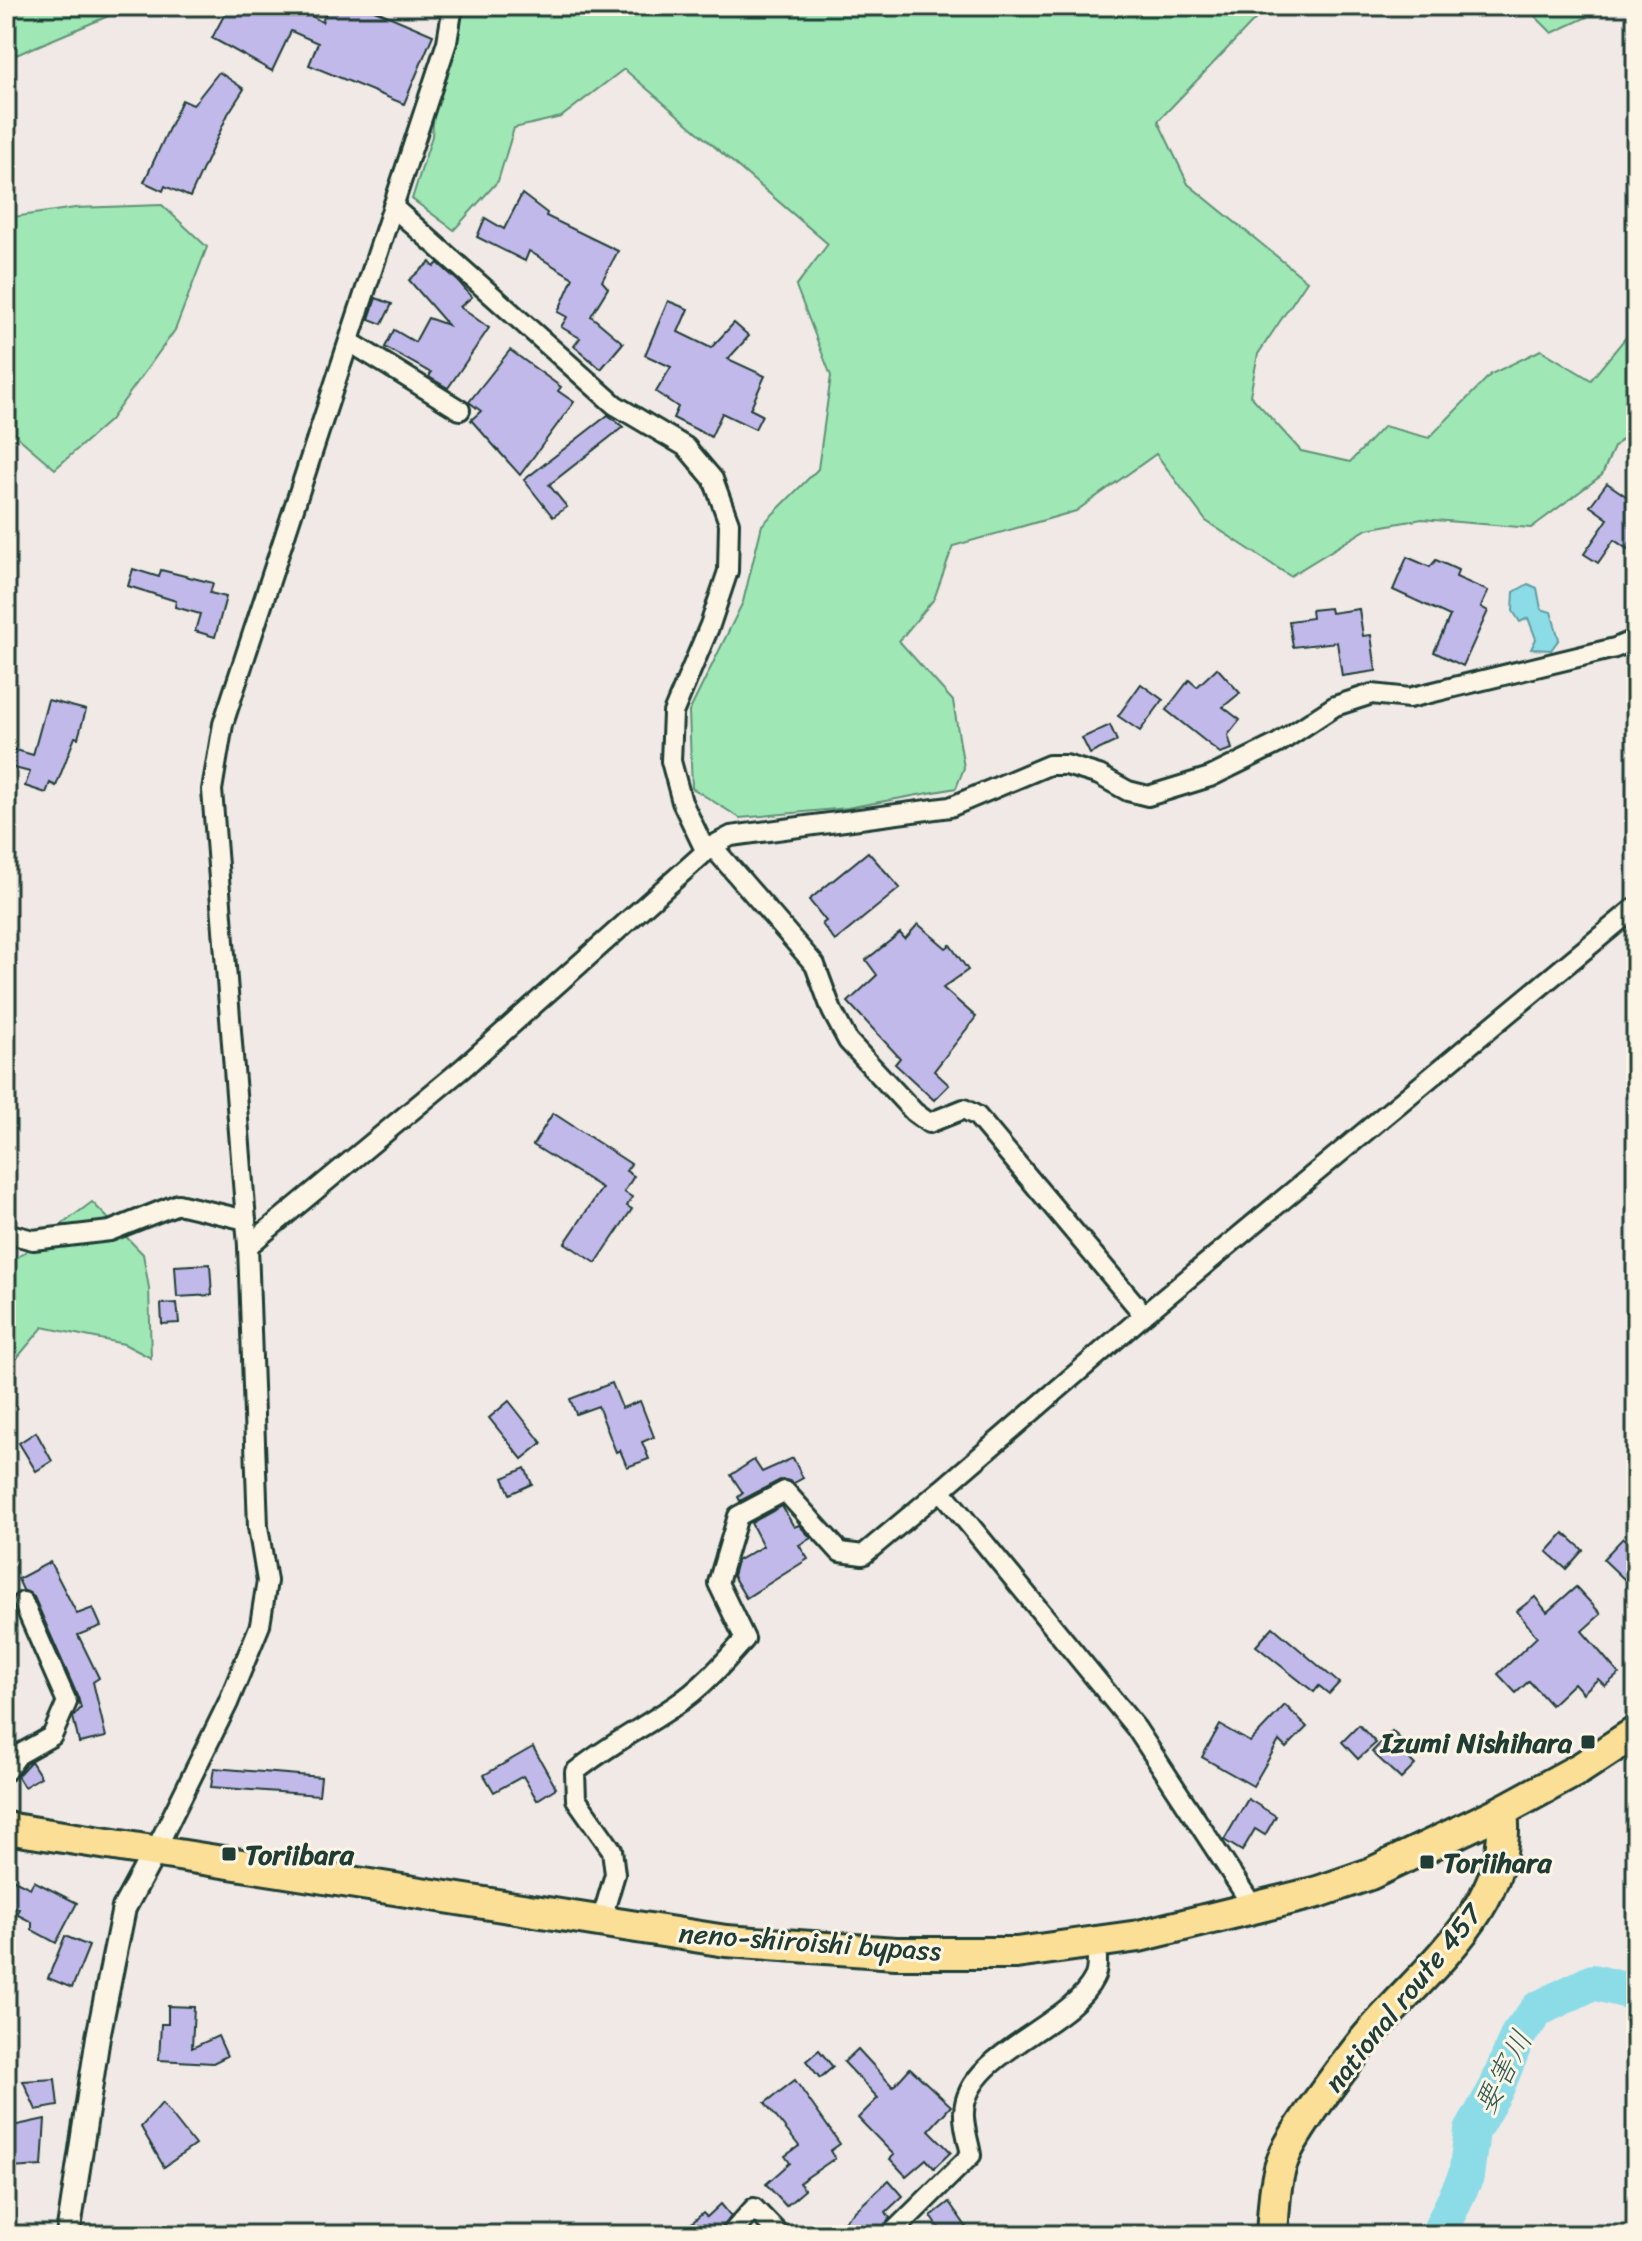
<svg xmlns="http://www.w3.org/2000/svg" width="1642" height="2241" viewBox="0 0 1642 2241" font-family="Sriracha,'Klee One',sans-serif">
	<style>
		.green { fill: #9fe8b6; stroke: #5f9275; stroke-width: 2 }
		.water { fill: #8cdce8; stroke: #609ca0; stroke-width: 2 }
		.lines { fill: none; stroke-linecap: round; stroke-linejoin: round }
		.river { stroke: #8cdce8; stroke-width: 36 }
		.building { fill: #c2b9eb; stroke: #1f3d34; stroke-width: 2 }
		.minor-casing { stroke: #1f3d34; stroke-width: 24 }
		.tertiary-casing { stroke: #1f3d34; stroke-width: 28 }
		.trunk-casing { stroke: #1f3d34; stroke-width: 36 }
		.minor { stroke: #fcf5e5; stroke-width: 18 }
		.tertiary { stroke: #fcf5e5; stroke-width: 22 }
		.trunk { stroke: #fbdf96; stroke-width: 30 }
		.poi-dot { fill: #1f3d34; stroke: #fcf5e5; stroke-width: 3 }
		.labels { text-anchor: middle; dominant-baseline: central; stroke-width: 6; stroke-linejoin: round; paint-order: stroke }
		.poi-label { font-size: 28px; font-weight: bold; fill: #1f3d34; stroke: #fcf5e5; text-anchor: start }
		.street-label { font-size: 28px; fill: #1f3d34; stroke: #fcf5e5 }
		.water-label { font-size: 30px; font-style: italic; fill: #355d58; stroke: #fcf5e5 }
	</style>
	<rect width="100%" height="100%" fill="#f0e9e6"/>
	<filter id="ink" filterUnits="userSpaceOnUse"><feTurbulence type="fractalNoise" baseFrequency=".0125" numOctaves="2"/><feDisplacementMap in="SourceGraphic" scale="16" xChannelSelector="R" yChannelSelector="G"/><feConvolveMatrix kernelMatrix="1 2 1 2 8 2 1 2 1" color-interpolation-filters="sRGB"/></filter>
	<g filter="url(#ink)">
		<g class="green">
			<polygon points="6,6 132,6 16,55 6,44"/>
			<polygon points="443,6 1268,6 1158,121 1188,184 1307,281 1258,354 1250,395 1301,451 1350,462 1384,426 1429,438 1491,374 1541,350 1591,380 1636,325 1636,423 1614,447 1602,475 1531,528 1422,519 1367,529 1290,576 1206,521 1156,454 1076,511 953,546 934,599 899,641 953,701 964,768 956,788 847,808 740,818 692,788 689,712 743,602 762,525 818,469 831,376 796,286 828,244 624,69 561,117 514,128 498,181 454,230 412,199 432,136"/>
			<polygon points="1525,6 1595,6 1596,13 1552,33"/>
			<polygon points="162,205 207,247 175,330 110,420 55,469 6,427 6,218 75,208"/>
			<polygon points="92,1202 143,1254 149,1288 151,1358 124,1344 43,1327 6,1371 6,1256 18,1257"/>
		</g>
		<polygon class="water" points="1528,584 1537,588 1541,609 1551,612 1559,639 1551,650 1531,649 1536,639 1528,618 1520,622 1513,611 1514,592"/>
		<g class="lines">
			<polyline class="river" points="1438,2235 1466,2176 1472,2131 1496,2089 1518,2035 1538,2009 1593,1982 1636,1993"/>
		</g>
		<g class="building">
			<polygon points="229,6 295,6 322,22 329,6 365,6 433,35 404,104 309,65 318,43 291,31 272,71 212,38"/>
			<polygon points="219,72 244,89 228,114 190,197 165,186 163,191 144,182 182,100 193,105"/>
			<polygon points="522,194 547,213 546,216 618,251 602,281 608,288 591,316 623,343 601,369 574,346 580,338 561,327 567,317 558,312 573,278 529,251 525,261 477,237 485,218 504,229"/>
			<polygon points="430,262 434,267 438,263 459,282 472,297 460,307 489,328 448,388 429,377 431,373 385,347 394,330 415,342 428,318 448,325 409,280"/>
			<polygon points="376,298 392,304 382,324 369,319"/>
			<polygon points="668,301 688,309 678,332 711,348 734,323 749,336 728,359 765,376 750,409 762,415 755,429 722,413 711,437 673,418 678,407 656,392 671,367 645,355"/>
			<polygon points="510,350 561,387 558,391 574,402 520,475 471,420 481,411 469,402"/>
			<polygon points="608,415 623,427 549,485 567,507 553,517 524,480"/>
			<polygon points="1607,483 1636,503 1636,555 1614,540 1598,563 1584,554 1608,519 1590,506"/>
			<polygon points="1407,557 1430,567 1436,560 1458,570 1456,577 1488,591 1481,607 1488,611 1463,666 1434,652 1450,616 1393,590"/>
			<polygon points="133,569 159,577 161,570 213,583 210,593 226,597 215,637 195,631 200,614 175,607 176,601 128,586"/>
			<polygon points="1330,608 1331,613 1359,609 1363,636 1371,635 1376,671 1342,676 1337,642 1293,647 1289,621 1312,618 1311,610"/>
			<polygon points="1217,668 1240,693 1223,707 1240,720 1228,735 1232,749 1220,753 1166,710 1189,680 1197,687"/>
			<polygon points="1141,684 1163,700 1140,731 1118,716"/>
			<polygon points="48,700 86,710 78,738 75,737 56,786 50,783 46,793 25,786 30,772 6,766 6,747 33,755"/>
			<polygon points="1110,725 1117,741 1090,754 1082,738"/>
			<polygon points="868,852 900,888 835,941 822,924 826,921 809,900"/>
			<polygon points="918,924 946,948 950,945 968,970 943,988 976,1017 934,1071 949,1085 934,1100 895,1064 900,1058 848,1002 877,975 866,960 900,933 905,939"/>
			<polygon points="553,1113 631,1164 626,1171 634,1176 624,1192 632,1197 627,1206 632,1209 596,1263 565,1243 602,1188 533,1145"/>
			<polygon points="210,1264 212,1295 177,1297 175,1266"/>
			<polygon points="177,1303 179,1323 162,1324 161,1304"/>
			<polygon points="612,1383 622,1408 640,1401 654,1437 642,1442 649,1459 627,1467 620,1450 616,1452 598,1406 576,1414 570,1399"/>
			<polygon points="509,1401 542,1443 522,1459 489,1418"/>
			<polygon points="36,1432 52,1461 36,1471 19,1443"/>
			<polygon points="793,1458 803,1478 794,1483 780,1480 740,1501 738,1497 743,1493 731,1475 754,1460 762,1472"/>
			<polygon points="525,1468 532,1484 510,1494 503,1478"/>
			<polygon points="782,1506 794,1527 799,1525 811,1538 799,1545 808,1559 746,1598 733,1576 737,1561 763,1546 751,1523"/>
			<polygon points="1564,1533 1583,1550 1566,1569 1547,1552"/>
			<polygon points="1623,1538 1636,1549 1636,1569 1625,1580 1603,1559"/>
			<polygon points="50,1562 77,1614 93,1608 101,1626 78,1635 99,1678 93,1682 106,1737 79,1743 73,1717 81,1708 78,1697 34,1597 23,1590 18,1579"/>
			<polygon points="1576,1587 1601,1614 1582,1631 1619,1674 1605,1686 1598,1679 1583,1693 1574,1683 1551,1705 1529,1681 1516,1693 1498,1674 1537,1637 1517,1611 1535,1597 1547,1612"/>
			<polygon points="1273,1627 1339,1683 1329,1694 1319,1686 1314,1692 1256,1646"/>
			<polygon points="1285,1705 1307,1727 1286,1748 1279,1741 1253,1786 1202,1757 1220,1725 1250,1742"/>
			<polygon points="1359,1725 1376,1743 1358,1759 1342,1742"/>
			<polygon points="1392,1731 1416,1754 1410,1760 1415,1765 1401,1779 1372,1752"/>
			<polygon points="533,1747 556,1788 537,1800 523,1776 494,1792 484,1775"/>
			<polygon points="31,1761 41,1777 24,1787 17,1776"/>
			<polygon points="214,1768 321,1777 319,1795 211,1787"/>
			<polygon points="1248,1799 1276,1816 1265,1835 1255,1829 1242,1851 1224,1840"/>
			<polygon points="6,1876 30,1888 34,1881 77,1903 56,1943 32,1930 32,1922 16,1914 19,1909 6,1903"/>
			<polygon points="65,1936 89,1946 72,1988 48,1978"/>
			<polygon points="168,2006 194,2007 192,2048 218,2036 227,2056 213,2063 159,2060 161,2024 168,2024"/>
			<polygon points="858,2049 893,2087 910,2068 951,2106 929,2130 951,2152 934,2168 926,2159 906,2176 890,2159 894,2155 858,2118 878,2098 844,2062"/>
			<polygon points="819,2050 833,2067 820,2078 806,2061"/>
			<polygon points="55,2079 58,2106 36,2110 23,2081"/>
			<polygon points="795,2080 840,2144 830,2151 835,2158 799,2183 805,2190 786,2206 766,2184 790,2163 785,2156 799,2146 765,2103"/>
			<polygon points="162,2103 195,2145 164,2167 141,2127"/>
			<polygon points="45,2119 42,2166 11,2168 8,2127"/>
			<polygon points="889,2180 903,2196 886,2212 890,2218 878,2235 870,2227 856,2235 844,2221"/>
			<polygon points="949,2202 972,2235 944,2235 931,2216"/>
			<polygon points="721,2204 731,2216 718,2235 678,2235 703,2213 707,2217"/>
		</g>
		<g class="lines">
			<g class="minor-casing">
				<g id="minor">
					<polyline points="393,207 615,405 686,447 713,479 729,523 728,571 710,625 673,713 671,761 682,802 706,852"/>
					<polyline points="350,342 460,410"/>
					<polyline points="712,846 815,965 832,1011 848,1041 914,1112 929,1123 964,1109 977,1116 1144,1315"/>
					<polyline points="6,1233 33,1240 110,1231 178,1204 246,1220"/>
					<polyline points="248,1246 463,1068 712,846 731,836 950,807 1049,765 1066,765 1099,775 1128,791 1148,796 1210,777 1277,744 1335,706 1372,694 1409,698 1615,648 1636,639"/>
					<polyline points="6,1771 18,1755 52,1736 67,1702 23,1602"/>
					<polyline points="156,1849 228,1703 260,1625 267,1581 258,1527 248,1246 212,790 223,724 447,42 453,6"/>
					<polyline points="1254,1908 1136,1728 941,1490 1144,1315 1636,907"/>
					<path d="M 601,1921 L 615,1874 L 612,1850 L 576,1799 L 575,1772 C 608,1745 639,1730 673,1707 C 701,1689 723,1664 745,1639 L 718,1583 L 738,1516 L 785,1491 L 840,1552 L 863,1555 L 941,1490"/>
					<polyline points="730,2235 754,2208 780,2235"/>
					<path d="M 890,2235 L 971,2155 C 969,2142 963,2126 964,2112 C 966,2053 1070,2027 1094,1978 C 1099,1969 1096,1952 1097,1942"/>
				</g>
			</g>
			<g class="tertiary-casing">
				<polyline id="tertiary" points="68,2235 98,2037 124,1908 156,1849"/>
			</g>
			<g class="trunk-casing">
				<g id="trunk">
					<polyline points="6,1828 726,1941 896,1953 1016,1953 1139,1936 1318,1892 1370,1874 1502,1811 1581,1768 1636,1732"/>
					<path d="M 1272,2235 C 1274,2207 1274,2178 1286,2152 C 1300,2124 1339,2072 1359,2047 C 1413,1977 1515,1911 1502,1811"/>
				</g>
			</g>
			<use href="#minor" class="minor"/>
			<use href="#tertiary" class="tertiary"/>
			<use href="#trunk" class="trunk"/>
		</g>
	</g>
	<g class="poi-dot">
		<rect x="1580" y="1734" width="16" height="16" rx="4"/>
		<rect x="221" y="1846" width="16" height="16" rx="4"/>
		<rect x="1419" y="1854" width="16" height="16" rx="4"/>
	</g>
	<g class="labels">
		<g class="poi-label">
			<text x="1572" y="1742" text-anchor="end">Izumi Nishihara</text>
			<text x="245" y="1854">Toriibara</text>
			<text x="1443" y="1862">Toriihara</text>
		</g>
		<g class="street-label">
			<text transform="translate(810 1942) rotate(4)">neno-shiroishi bypass</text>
			<text transform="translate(1403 1998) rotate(-51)">national route 457</text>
		</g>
		<g class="water-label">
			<text transform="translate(1503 2072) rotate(-62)">要害川</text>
		</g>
	</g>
	<rect width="1642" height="2241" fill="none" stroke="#fcf5e5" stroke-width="32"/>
	<rect x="16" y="16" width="1610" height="2209" fill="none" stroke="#1f3d34" stroke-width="3" filter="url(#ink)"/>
</svg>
